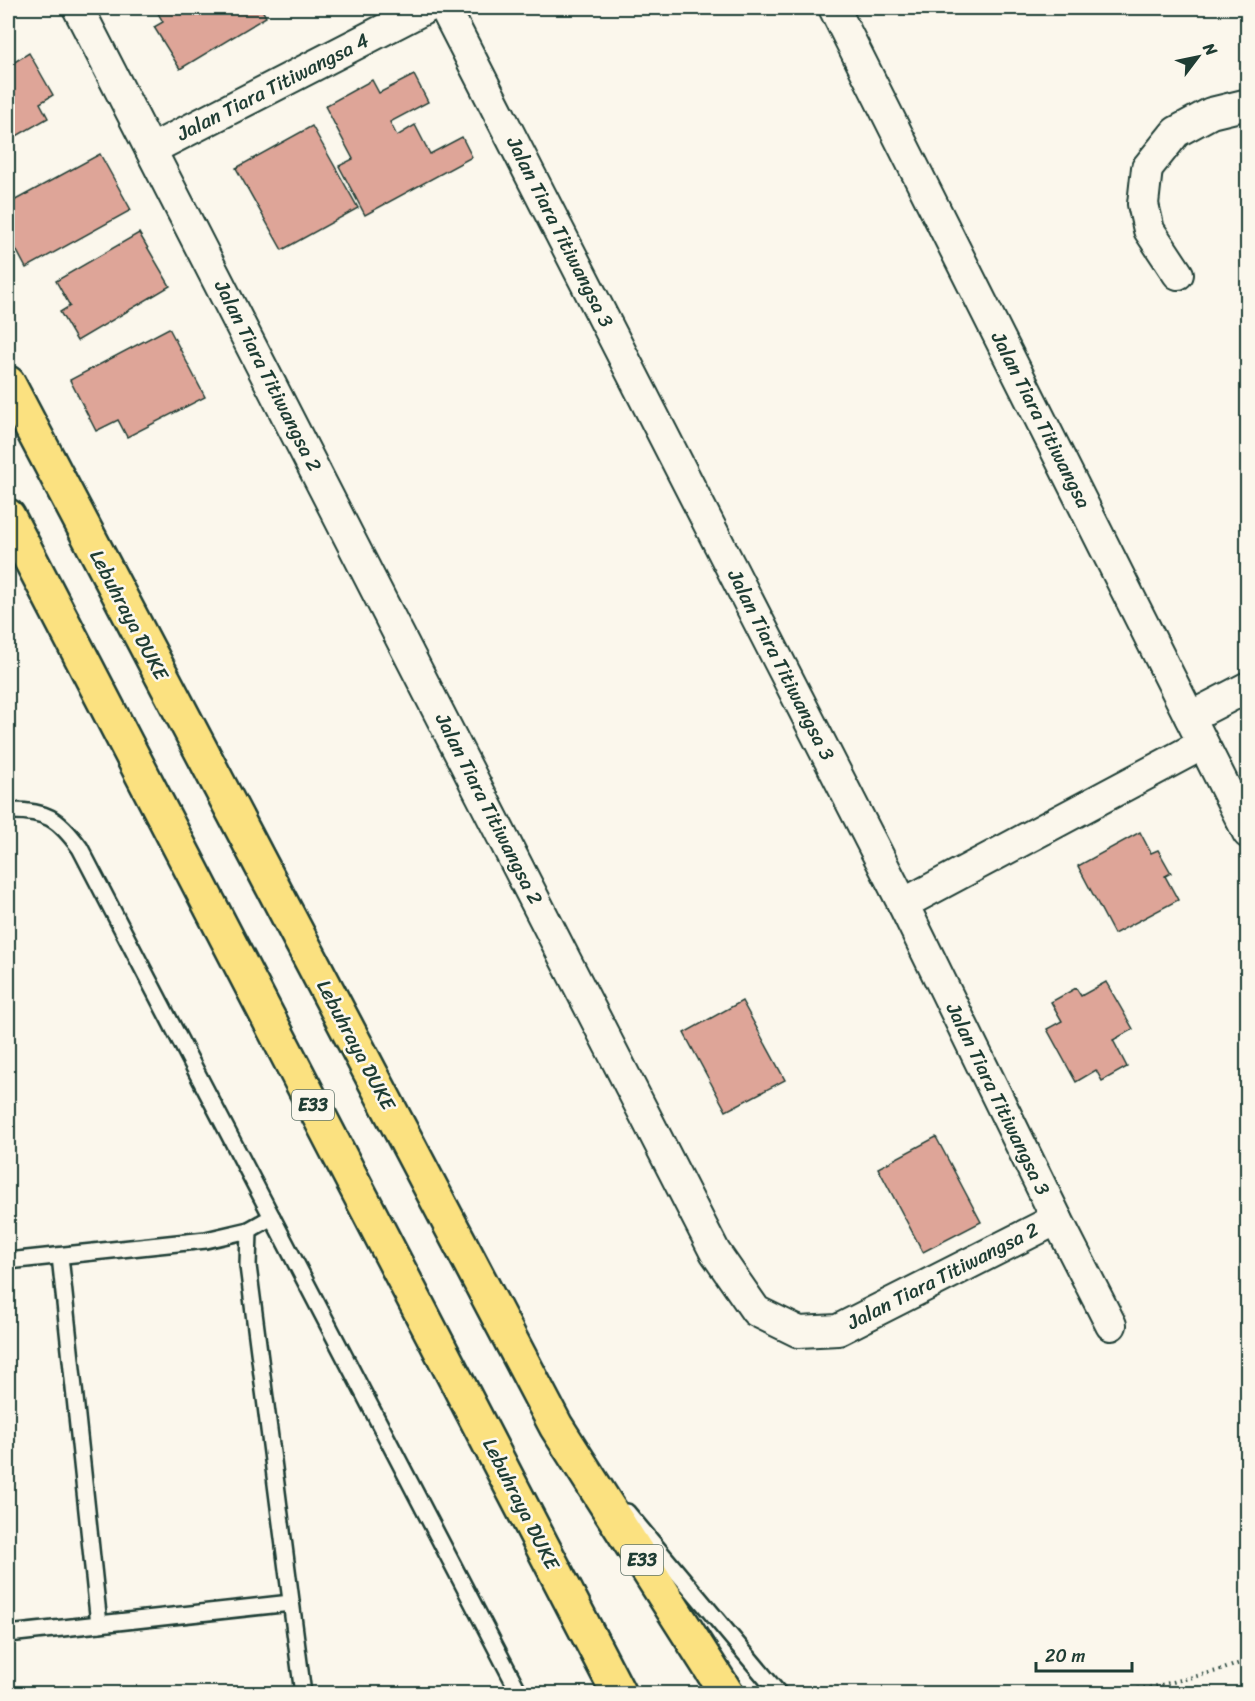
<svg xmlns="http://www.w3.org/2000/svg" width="1255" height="1701" viewBox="0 0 1255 1701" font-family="Sriracha,sans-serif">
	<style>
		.building { fill: #dea598; stroke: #1f3d34; stroke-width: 1.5 }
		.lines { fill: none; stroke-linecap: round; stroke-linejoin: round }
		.lane-casing { stroke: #1f3d34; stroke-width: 20 }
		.street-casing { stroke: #1f3d34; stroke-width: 34 }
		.highway-casing { stroke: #1f3d34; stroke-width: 38 }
		.path { stroke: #1f3d34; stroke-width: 4; stroke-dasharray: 1.5 4.5; stroke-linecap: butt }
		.lane { stroke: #fbf7ec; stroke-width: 15 }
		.street { stroke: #fbf7ec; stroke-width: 30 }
		.highway { stroke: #fbe180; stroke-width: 33 }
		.labels { text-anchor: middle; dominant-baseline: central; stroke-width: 5; stroke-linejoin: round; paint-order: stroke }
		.shield { fill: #fbf7ec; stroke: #61756b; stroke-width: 1.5 }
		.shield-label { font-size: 18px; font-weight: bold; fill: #1f3d34 }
		.street-label { font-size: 20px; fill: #1f3d34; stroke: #fbf7ec }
	</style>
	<rect width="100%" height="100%" fill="#fbf7ec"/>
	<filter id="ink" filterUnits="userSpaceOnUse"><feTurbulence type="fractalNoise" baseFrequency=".0167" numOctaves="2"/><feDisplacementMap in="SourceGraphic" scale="12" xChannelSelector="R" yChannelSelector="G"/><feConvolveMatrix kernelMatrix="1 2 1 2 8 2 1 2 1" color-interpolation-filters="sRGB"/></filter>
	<g filter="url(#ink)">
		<g class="building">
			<polygon points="155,8 261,8 266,17 180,69 154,27 163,22"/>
			<polygon points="29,53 53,95 40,103 48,118 8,141 8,66"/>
			<polygon points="414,75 428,102 390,122 397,136 415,125 430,154 462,137 472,157 365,215 339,166 353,159 325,106 372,80 379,93"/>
			<polygon points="312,126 358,208 282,250 236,168"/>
			<polygon points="100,154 131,210 26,268 8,234 8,204"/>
			<polygon points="139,233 170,286 77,341 60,312 70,306 56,281"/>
			<polygon points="169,328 205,397 127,437 118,420 96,431 70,380"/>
			<polygon points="1140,832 1151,853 1158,850 1171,873 1165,876 1178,900 1114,934 1078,866"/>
			<polygon points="1106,982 1133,1029 1113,1040 1127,1067 1102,1081 1096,1070 1076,1082 1047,1029 1062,1021 1051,1002 1076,988 1081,996"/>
			<polygon points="742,1001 785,1080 726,1111 684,1033"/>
			<polygon points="936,1137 981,1222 923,1252 878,1168"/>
		</g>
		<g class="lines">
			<g class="lane-casing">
				<g id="lane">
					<path d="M 8,811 C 46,810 58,818 80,848 L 520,1694"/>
					<polyline points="249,1230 248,1266 303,1694"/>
					<polyline points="60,1256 99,1624"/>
					<polyline points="8,1261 206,1240 249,1230 272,1217"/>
					<polyline points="627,1512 779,1694"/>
					<polyline points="8,1634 291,1603"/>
				</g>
			</g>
			<g class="street-casing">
				<g id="street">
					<polyline points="78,8 715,1252 756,1311 799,1332 838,1330 1057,1219"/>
					<polyline points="445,8 903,904 1057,1219 1111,1325"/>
					<polyline points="834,8 1248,833"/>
					<polyline points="152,149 426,8"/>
					<polyline points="1178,274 1149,230 1143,204 1147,168 1176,132 1211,113 1248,104"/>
					<polyline points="1190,717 1248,687"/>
					<polyline points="903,904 1203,744"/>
				</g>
			</g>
			<g class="highway-casing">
				<g id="highway">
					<polyline points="8,383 556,1426 727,1694"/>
					<polyline points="8,516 619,1694"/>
				</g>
			</g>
			<polyline class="path" points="1090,1694 1153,1687 1221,1670 1248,1660"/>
			<use href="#lane" class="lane"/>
			<use href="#street" class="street"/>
			<use href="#highway" class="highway"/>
		</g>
	</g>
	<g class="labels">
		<g class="shield">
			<rect x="292" y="1090" width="42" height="30" rx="4.5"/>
			<rect x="621" y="1545" width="42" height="30" rx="4.5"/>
		</g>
		<g class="shield-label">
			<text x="313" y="1105">E33</text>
			<text x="642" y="1560">E33</text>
		</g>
		<g class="street-label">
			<text transform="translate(273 87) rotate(-27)">Jalan Tiara Titiwangsa 4</text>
			<text transform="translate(560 232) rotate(63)">Jalan Tiara Titiwangsa 3</text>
			<text transform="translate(268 376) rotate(63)">Jalan Tiara Titiwangsa 2</text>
			<text transform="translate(1041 420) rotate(63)">Jalan Tiara Titiwangsa</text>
			<text transform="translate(129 615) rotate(62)">Lebuhraya DUKE</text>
			<text transform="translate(781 665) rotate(63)">Jalan Tiara Titiwangsa 3</text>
			<text transform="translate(489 809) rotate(63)">Jalan Tiara Titiwangsa 2</text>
			<text transform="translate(356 1045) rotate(62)">Lebuhraya DUKE</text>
			<text transform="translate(998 1099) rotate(64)">Jalan Tiara Titiwangsa 3</text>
			<text transform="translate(943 1276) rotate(-27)">Jalan Tiara Titiwangsa 2</text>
			<text transform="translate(521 1504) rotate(63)">Lebuhraya DUKE</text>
		</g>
	</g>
	<rect width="1255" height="1701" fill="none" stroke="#fbf7ec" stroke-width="30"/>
	<rect x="15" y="15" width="1225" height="1671" fill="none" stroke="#1f3d34" stroke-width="2" filter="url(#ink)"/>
	<g transform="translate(1198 57) rotate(58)" stroke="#fbf7ec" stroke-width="4.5" paint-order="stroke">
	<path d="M0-4.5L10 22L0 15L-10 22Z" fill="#1f3d34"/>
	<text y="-9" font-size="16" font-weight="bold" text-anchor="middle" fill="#1f3d34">N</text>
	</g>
	<path d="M1036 1662v9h96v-9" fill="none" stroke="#1f3d34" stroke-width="3"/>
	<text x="1045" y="1662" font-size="18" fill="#1f3d34" stroke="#fbf7ec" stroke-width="4.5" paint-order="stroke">20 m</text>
</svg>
